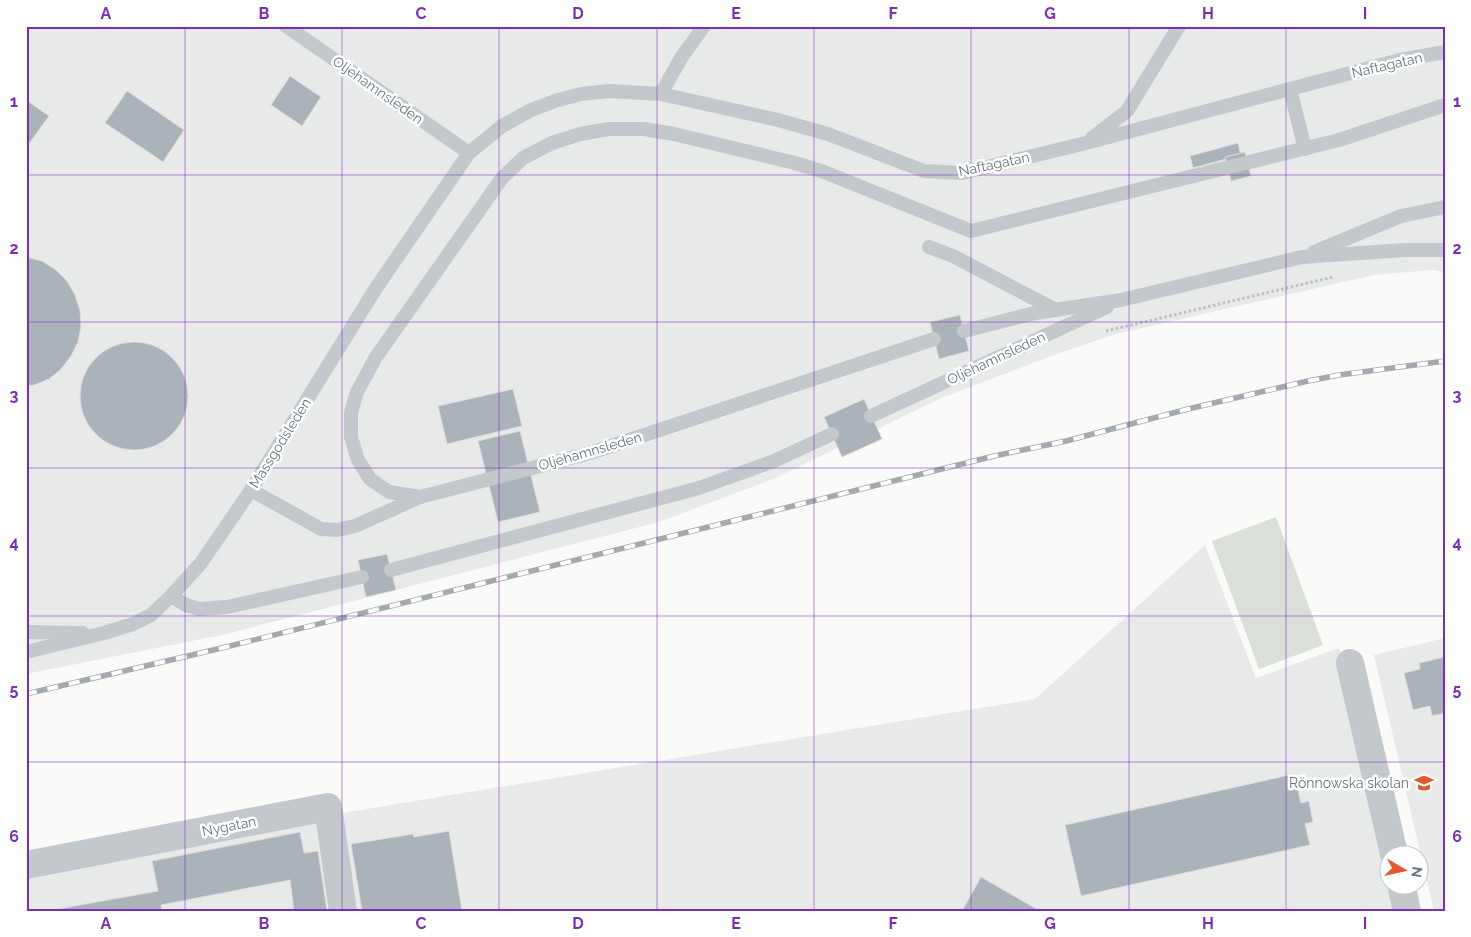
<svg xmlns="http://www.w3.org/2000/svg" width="1471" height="937" viewBox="0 0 1471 937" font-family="Raleway,sans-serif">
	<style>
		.built { fill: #e8e9e9 }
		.green { fill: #dadfd7 }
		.building { fill: #aab3b9; stroke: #dcdcda }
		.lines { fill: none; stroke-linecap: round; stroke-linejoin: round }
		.path { stroke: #bbbfc2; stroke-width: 3; stroke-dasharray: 2.5 2.5; stroke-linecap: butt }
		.service { stroke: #c3c8cc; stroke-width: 14 }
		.minor { stroke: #c3c8cc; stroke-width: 28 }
		.rail-casing { stroke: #a2aab0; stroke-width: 5.5 }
		.rail { stroke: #fff; stroke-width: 4; stroke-dasharray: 11; stroke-linecap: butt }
		.grid { fill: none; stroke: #7b2cbf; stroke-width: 1; stroke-opacity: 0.55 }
		.labels { text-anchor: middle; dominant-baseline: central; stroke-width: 5; stroke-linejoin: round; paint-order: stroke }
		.street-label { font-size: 14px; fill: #657683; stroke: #fff }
		.poi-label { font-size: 14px; fill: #657683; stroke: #fff; text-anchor: end }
		.neatline { fill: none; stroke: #7b2cbf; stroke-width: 2 }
		.grid-label { font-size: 16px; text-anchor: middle; font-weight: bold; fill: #7b2cbf }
	</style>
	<rect width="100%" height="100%" fill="#fafaf8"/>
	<g class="built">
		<polygon points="26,26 1445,26 1445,272 1431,270 1374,275 1116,334 1051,356 944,397 773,479 659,522 222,635 26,674"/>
		<polygon points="1205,545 1256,678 1339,648 1388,863 1388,884 1399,911 26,911 26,877 342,813 1035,699"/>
		<polygon points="1445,638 1445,911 1434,911 1374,655"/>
	</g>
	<polygon class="green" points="1276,517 1323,645 1259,669 1212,541"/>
	<g class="building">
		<polygon points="290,76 321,97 302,126 271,105"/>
		<polygon points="127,91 184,130 163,162 105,123"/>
		<polygon points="26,100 49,116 26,148"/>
		<polygon points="1238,143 1241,155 1193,168 1190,156"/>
		<polygon points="1245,152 1251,176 1231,181 1225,157"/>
		<polygon points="26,257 42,261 56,270 67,281 75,295 80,310 81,326 78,342 71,356 61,369 49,379 34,385 26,386"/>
		<polygon points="960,315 969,351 939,359 930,322"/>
		<circle cx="134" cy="396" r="54"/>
		<polygon points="513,389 522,426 447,444 438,406"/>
		<polygon points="864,399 882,439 842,457 824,417"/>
		<polygon points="520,431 540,512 498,522 478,441"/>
		<polygon points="387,554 396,590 366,597 358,560"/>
		<polygon points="1445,657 1445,713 1432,716 1430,706 1413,710 1404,673 1420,669 1419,663"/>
		<polygon points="1294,774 1301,803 1309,801 1313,822 1305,824 1310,845 1081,896 1065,825"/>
		<polygon points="449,831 462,911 362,911 351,844 413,834 414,837"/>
		<polygon points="300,832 304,853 318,851 327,911 294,911 290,880 161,905 162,911 47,911 158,891 152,861"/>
		<polygon points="981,877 1040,911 962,911"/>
	</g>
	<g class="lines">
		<polyline class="path" points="1106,331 1333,277"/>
		<g class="service">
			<polyline points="286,26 469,153"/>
			<polyline points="1290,89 1305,149"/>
			<polyline points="661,94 681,58 704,26"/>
			<polyline points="1092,138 1127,111 1179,26"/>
			<polyline points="929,247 953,256 1056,310"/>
			<polyline points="1314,252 1401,216 1445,207"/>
			<polyline points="964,331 1035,313 1121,300 1302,257 1405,250 1445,250"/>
			<polyline points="871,416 1107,307"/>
			<polyline points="251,490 321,529 337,530 355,526 420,497 590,453 934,339"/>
			<polyline points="420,497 389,492 370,479 358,460 351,437 351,413 357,392 376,357 502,178 523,158 552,143 580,134 609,129 644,129 674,134 795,163 824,172 971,231 1339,140 1445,105"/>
			<polyline points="391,570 699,488 774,461 832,434"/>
			<polyline points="171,596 186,605 199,609 227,607 362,577"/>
			<polyline points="26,632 83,633"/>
			<polyline points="26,652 104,633 133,624 151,615 171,596 201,563 251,490 376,288 469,153 502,126 531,110 558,100 581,94 609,91 661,94 778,120 828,134 924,171 962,173 1086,143 1400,60 1445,52"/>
		</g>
		<g class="minor">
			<polyline points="1350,663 1394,854"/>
			<polyline points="26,865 328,807 343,911"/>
			<polyline points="1401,884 1407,911"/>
		</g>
		<g class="rail-casing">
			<polyline id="rail" points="26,694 226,647 994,456 1066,441 1188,409 1308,381 1339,375 1445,361"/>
		</g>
		<use href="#rail" class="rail"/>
	</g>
	<path class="grid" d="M 185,26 L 185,911M 342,26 L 342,911M 499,26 L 499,911M 657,26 L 657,911M 814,26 L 814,911M 971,26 L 971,911M 1129,26 L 1129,911M 1286,26 L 1286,911M 26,175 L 1445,175M 26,322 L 1445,322M 26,468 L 1445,468M 26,616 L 1445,616M 26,762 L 1445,762"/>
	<defs>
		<g id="school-bare" transform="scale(1.5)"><path d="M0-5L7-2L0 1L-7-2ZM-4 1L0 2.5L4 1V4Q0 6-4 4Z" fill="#e4572e" stroke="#fff" stroke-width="2.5" paint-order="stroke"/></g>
	</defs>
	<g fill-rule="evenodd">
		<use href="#school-bare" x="1424" y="783"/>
	</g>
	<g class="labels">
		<g class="street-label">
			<text transform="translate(1387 65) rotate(-13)">Naftagatan</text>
			<text transform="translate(378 90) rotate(35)">Oljehamnsleden</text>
			<text transform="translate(994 164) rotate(-12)">Naftagatan</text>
			<text transform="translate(996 358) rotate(-25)">Oljehamnsleden</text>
			<text transform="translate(280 443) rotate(-58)">Massgodsleden</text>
			<text transform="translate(590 451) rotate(-16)">Oljehamnsleden</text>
			<text transform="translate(229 826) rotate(-11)">Nygatan</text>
		</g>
		<g class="poi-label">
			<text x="1409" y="783">Rönnowska skolan</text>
		</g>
	</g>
	<rect width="1471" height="937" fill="none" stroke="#ffffff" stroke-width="55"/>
	<g transform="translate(1404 870) rotate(99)"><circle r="24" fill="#ffffff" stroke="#c1c8cd"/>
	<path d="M0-4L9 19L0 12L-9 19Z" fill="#e4572e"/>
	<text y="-8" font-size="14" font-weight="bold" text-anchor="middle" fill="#657683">N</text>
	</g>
	<rect x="28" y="28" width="1416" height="882" class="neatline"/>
	<g class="grid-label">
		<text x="106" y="19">A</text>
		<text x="264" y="19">B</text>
		<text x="421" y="19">C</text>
		<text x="578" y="19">D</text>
		<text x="736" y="19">E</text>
		<text x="893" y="19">F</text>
		<text x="1050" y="19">G</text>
		<text x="1208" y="19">H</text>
		<text x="1365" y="19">I</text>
		<text x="14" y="107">1</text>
		<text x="1457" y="107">1</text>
		<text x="14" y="254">2</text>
		<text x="1457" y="254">2</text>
		<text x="14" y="401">3</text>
		<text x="1457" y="401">3</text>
		<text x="14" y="548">4</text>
		<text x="1457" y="548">4</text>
		<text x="14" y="695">5</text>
		<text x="1457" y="695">5</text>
		<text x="14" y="842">6</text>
		<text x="1457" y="842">6</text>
		<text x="106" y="929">A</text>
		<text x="264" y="929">B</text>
		<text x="421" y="929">C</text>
		<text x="578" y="929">D</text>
		<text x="736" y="929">E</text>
		<text x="893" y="929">F</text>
		<text x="1050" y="929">G</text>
		<text x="1208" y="929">H</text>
		<text x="1365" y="929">I</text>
	</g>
</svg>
